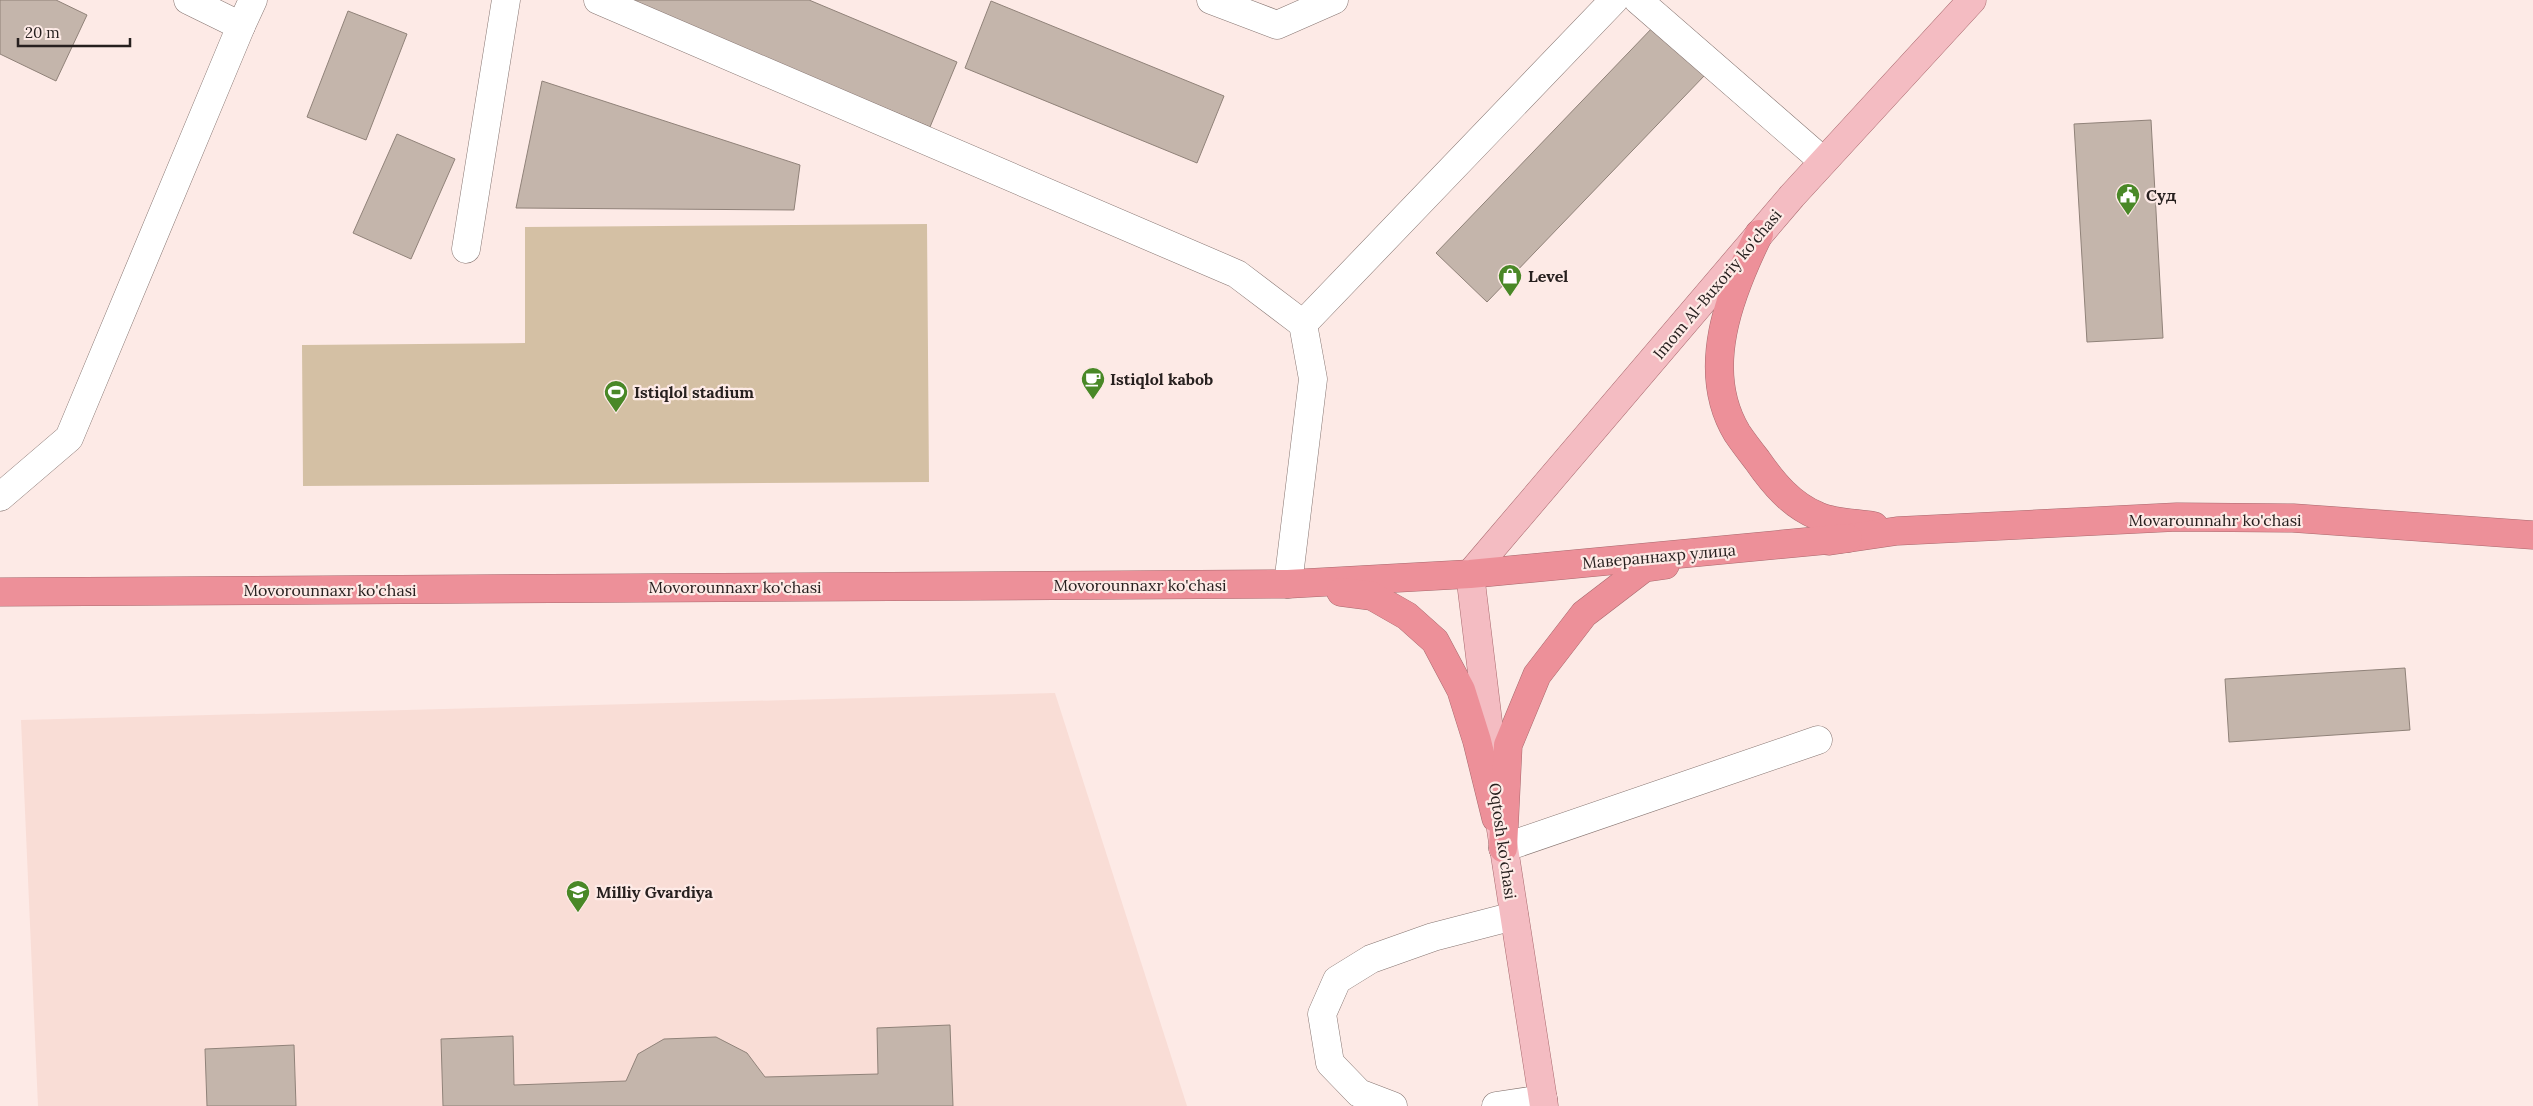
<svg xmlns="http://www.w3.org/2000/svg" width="2533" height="1106" viewBox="0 0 2533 1106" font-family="Lora,serif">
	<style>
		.built { fill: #f9ddd6 }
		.green { fill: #d4c0a4 }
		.building { fill: #c4b5ab; stroke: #908279 }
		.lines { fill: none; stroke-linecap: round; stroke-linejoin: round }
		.minor-casing { stroke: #867571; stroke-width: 29 }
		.major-casing { stroke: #a8696e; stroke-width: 29 }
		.highway-casing { stroke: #a8696e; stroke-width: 29 }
		.minor { stroke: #fff; stroke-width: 28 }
		.major { stroke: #f4bcc2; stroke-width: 28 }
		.highway { stroke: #ed9099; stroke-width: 28 }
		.labels { text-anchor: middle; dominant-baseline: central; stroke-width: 4.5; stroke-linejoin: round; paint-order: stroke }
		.poi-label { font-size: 16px; font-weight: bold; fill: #27201f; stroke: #fdeae6; text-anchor: start }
		.street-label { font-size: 16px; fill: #27201f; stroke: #fdeae6 }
	</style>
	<rect width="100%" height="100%" fill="#fdeae6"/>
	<polygon class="built" points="1055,693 1187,1106 38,1106 21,720"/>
	<polygon class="green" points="927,224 929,482 303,486 302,345 525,343 525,227"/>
	<g class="building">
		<polygon points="0,0 56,0 87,15 56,81 0,54"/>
		<polygon points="627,0 809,0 957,62 930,127"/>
		<polygon points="991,1 1224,96 1197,163 965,68"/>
		<polygon points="348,11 407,34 366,140 307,117"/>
		<polygon points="1654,26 1705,75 1487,302 1436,253"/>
		<polygon points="542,81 800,165 794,210 516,208"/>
		<polygon points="2151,120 2163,338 2087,342 2074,124"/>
		<polygon points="397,134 455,159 411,259 353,233"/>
		<polygon points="2405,668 2410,730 2229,742 2225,679"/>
		<polygon points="950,1025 953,1106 443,1106 441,1039 513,1036 514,1085 626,1081 638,1054 664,1039 716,1037 747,1053 765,1077 878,1074 877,1028"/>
		<polygon points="294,1045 296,1106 207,1106 205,1049"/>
	</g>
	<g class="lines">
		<g class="minor-casing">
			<g id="minor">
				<polyline points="598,0 1237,274 1303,324 1313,379 1288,584"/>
				<polyline points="1211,0 1277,25 1334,0"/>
				<polyline points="1638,0 1823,161"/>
				<polyline points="241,26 253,0"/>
				<polyline points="466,249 506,0"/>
				<polyline points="1303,324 1614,0"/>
				<polyline points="0,497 69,438 241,26 188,0"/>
				<polyline points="1503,848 1818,740"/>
				<polyline points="1393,1106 1359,1093 1330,1063 1322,1014 1337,980 1371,959 1433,937 1514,916"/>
				<polyline points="1496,1106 1543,1099"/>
			</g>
		</g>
		<g class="major-casing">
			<g id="major">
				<polyline points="1494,771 1470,574 1792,196 1972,0"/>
				<polyline points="1500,823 1544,1106"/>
			</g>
		</g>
		<g class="highway-casing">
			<g id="highway">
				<path d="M 1759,234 C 1730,293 1699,370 1737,433 C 1743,442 1750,451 1757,460 C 1773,483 1791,505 1818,516 C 1834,523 1856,523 1874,526"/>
				<polyline points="1829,541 1897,531 2177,517 2293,518 2533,535"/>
				<polyline points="0,592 1288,584 1470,574 1848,538"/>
				<polyline points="1341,592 1372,596 1407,616 1435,641 1461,690 1477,741 1496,818"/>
				<polyline points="1503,848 1508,745 1537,675 1584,614 1644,568 1665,565"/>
			</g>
		</g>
		<use href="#minor" class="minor"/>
		<use href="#major" class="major"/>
		<use href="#highway" class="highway"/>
	</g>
	<defs>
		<g id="civic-pin" transform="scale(1.25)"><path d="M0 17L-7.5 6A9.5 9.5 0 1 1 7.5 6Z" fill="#498827" stroke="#fdeae6"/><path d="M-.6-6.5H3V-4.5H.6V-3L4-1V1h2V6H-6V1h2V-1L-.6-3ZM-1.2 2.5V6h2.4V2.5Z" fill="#fff"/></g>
		<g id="shop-pin" transform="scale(1.25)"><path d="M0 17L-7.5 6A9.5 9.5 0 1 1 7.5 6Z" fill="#498827" stroke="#fdeae6"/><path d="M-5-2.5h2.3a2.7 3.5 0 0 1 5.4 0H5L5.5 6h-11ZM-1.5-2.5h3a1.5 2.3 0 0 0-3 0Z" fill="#fff"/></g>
		<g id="cafe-pin" transform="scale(1.25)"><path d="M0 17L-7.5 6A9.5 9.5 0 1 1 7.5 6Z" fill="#498827" stroke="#fdeae6"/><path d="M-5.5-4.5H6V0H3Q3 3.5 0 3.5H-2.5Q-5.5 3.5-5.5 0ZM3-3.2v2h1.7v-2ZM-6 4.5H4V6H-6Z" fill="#fff"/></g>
		<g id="stadium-pin" transform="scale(1.25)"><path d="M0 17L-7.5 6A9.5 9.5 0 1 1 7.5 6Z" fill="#498827" stroke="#fdeae6"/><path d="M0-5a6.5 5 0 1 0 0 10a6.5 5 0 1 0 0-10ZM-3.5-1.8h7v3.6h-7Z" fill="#fff"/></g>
		<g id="university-pin" transform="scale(1.25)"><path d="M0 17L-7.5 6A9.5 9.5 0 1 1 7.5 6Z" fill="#498827" stroke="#fdeae6"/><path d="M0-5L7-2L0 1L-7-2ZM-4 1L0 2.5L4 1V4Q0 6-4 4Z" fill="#fff"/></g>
	</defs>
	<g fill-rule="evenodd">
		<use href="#civic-pin" x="2128" y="195"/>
		<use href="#shop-pin" x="1510" y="276"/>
		<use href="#cafe-pin" x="1093" y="379"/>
		<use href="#stadium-pin" x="616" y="392"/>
		<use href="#university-pin" x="578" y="892"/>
	</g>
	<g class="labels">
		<g class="poi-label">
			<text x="2146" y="195">Суд</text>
			<text x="1528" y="276">Level</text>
			<text x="1110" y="379">Istiqlol kabob</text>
			<text x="634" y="392">Istiqlol stadium</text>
			<text x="596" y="892">Milliy Gvardiya</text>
		</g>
		<g class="street-label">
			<text transform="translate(1717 284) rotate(-50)">Imom Al-Buxoriy ko'chasi</text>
			<text x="2215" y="520">Movarounnahr ko'chasi</text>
			<text transform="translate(1659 556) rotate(-5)">Мавераннахр улица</text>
			<text x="1140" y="585">Movorounnaxr ko'chasi</text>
			<text x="735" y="587">Movorounnaxr ko'chasi</text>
			<text x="330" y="590">Movorounnaxr ko'chasi</text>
			<text transform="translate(1503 841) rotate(82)">Oqtosh ko'chasi</text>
		</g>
	</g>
	<path d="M18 38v8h112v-8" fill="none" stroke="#27201f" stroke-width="2.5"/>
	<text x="25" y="38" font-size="15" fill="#27201f" stroke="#fdeae6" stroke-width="4" paint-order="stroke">20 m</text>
</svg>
